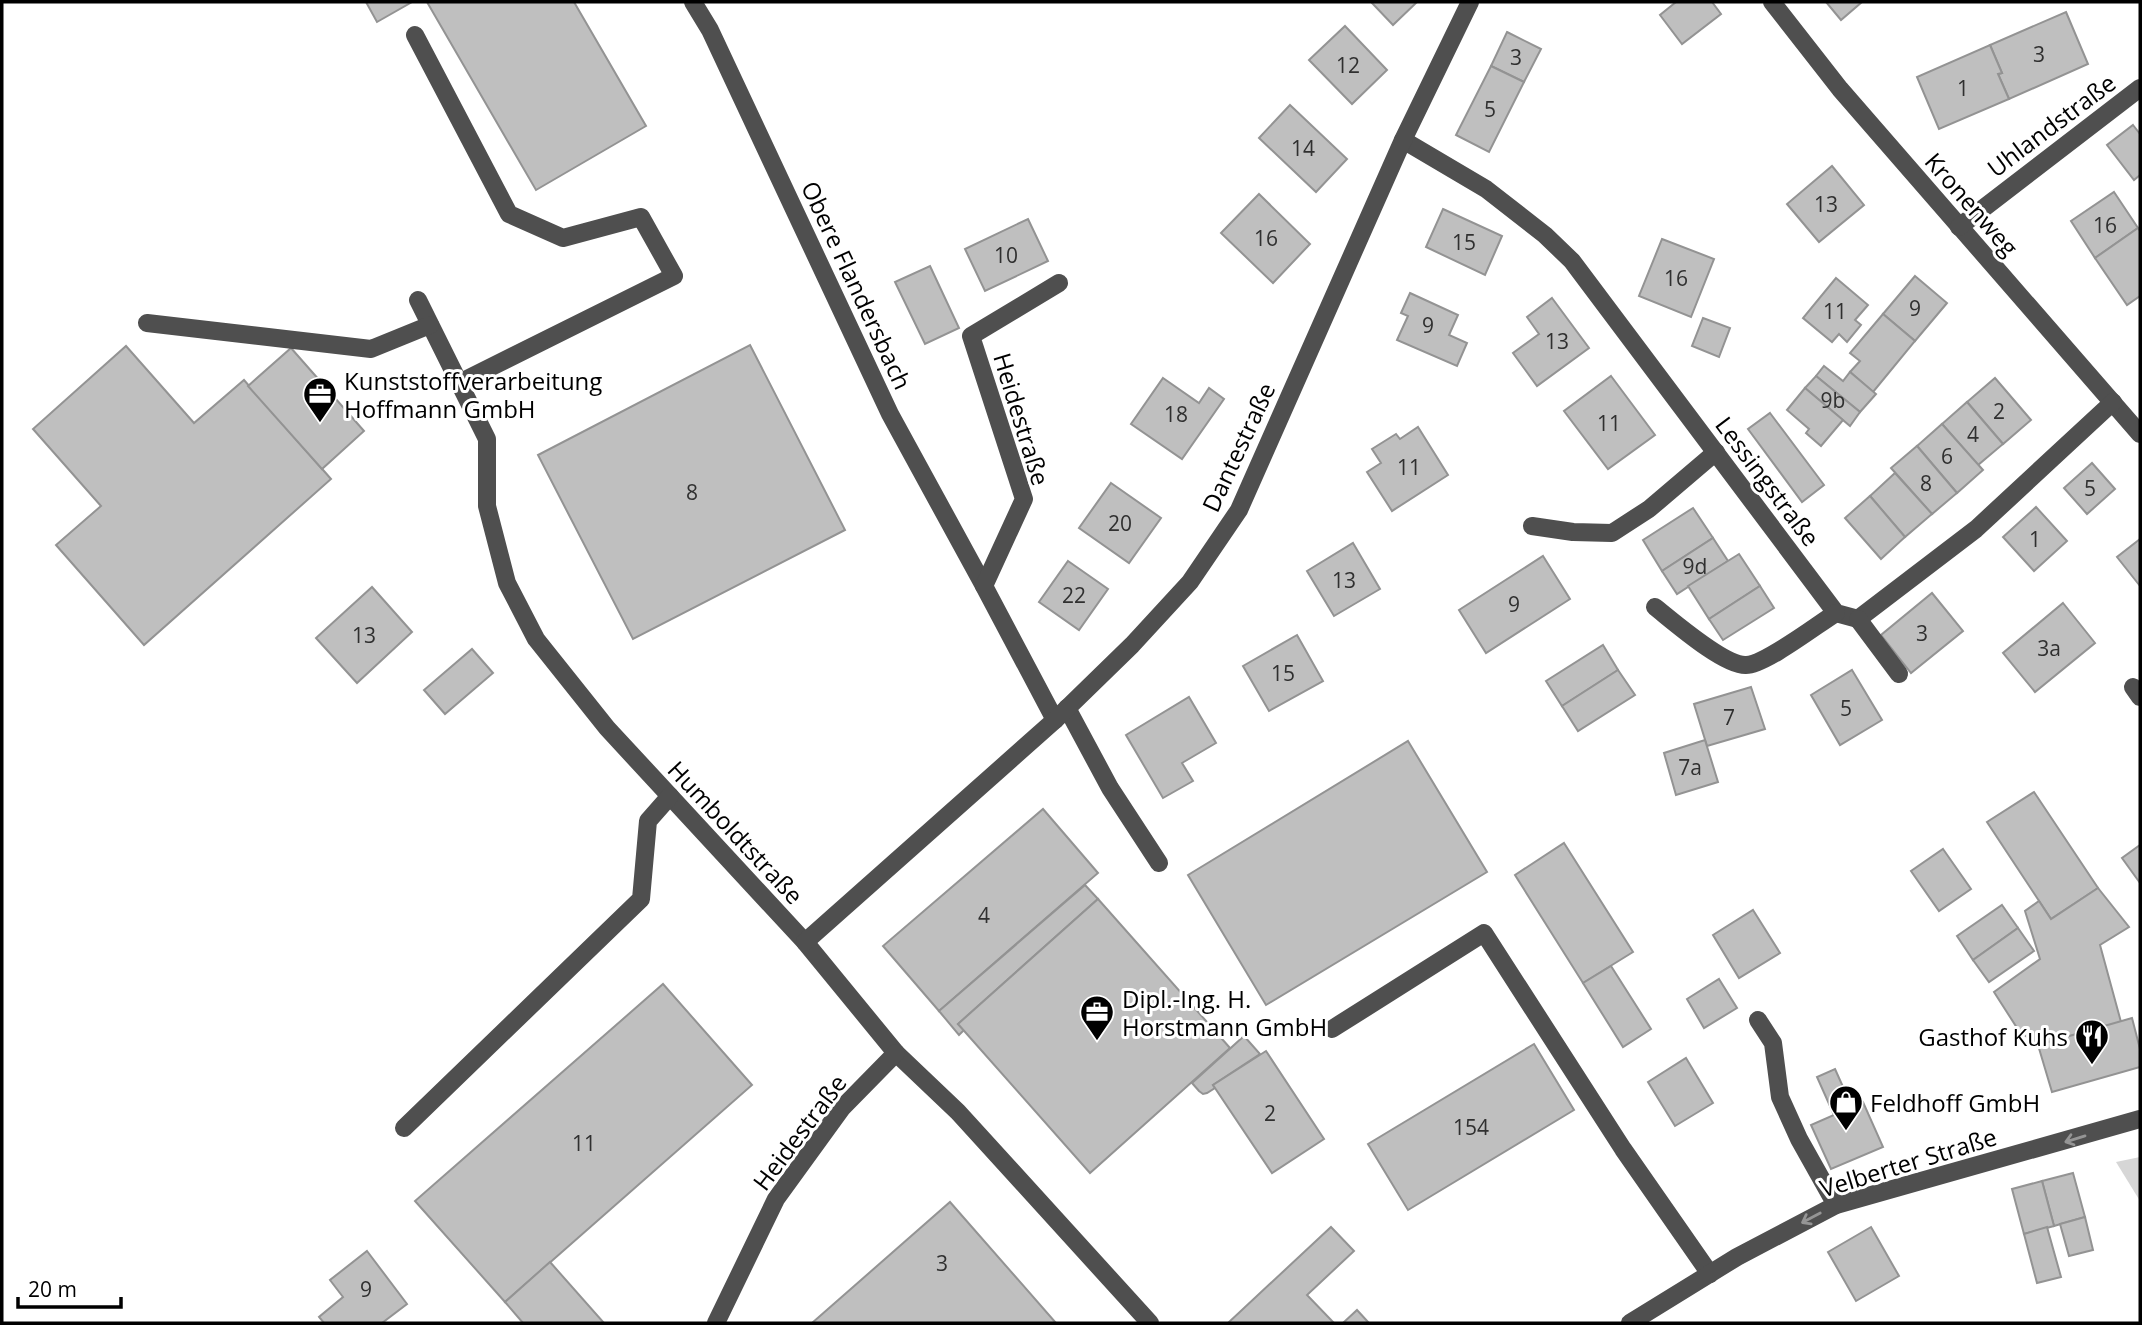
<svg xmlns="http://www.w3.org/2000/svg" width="2142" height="1325" viewBox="0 0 2142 1325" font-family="'Open Sans',sans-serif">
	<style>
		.green { fill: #d6d6d6 }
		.building { fill: #bfbfbf; stroke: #939393; stroke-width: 2 }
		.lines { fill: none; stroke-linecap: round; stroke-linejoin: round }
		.minor { stroke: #4f4f4f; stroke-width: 18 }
		.oneway { stroke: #959595 }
		.labels { text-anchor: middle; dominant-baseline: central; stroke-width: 6; stroke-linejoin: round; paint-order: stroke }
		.number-label { font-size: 21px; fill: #303030 }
		.street-label { font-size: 24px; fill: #000; stroke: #fff }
		.poi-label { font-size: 24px; fill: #000; stroke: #fff; text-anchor: start }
	</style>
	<rect width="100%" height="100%" fill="#fff"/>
	<polygon class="green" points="2140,1157 2140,1201 2116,1162"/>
	<g class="building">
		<polygon points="366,2 412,2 377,22"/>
		<polygon points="427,2 574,2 646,126 536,190"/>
		<polygon points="1371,2 1417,2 1393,25"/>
		<polygon points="1676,2 1712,2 1721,14 1682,44 1660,15"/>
		<polygon points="1826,2 1862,2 1841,20"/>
		<polygon points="2066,12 2088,64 2009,99 1998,74 2002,73 1990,45"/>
		<polygon points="1345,26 1387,70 1352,104 1309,60"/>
		<polygon points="1507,32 1541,49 1524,82 1491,66"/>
		<polygon points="1990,45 2002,73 1998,74 2009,99 1939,129 1917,77"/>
		<polygon points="1491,66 1524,82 1489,152 1456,135"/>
		<polygon points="1290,105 1347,159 1316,192 1259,138"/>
		<polygon points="2133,125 2140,134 2140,175 2134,180 2107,145"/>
		<polygon points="1832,166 1864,205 1819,242 1787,204"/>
		<polygon points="2114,192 2138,228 2095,258 2071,221"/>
		<polygon points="1259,194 1310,244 1273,283 1221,233"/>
		<polygon points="1443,209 1502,236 1485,275 1426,247"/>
		<polygon points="1028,219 1048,261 985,291 965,249"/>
		<polygon points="2138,228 2140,231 2140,296 2127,305 2095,258"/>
		<polygon points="1662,239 1714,259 1691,317 1639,296"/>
		<polygon points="930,266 959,328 925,344 895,282"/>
		<polygon points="1915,276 1947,303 1915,341 1883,314"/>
		<polygon points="1836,278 1868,305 1855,320 1861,325 1847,342 1839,334 1832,342 1803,318"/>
		<polygon points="1410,293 1458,315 1449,335 1467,343 1457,366 1397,340 1408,316 1401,313"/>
		<polygon points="1552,298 1589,348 1537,386 1513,353 1539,334 1527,317"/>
		<polygon points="1883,314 1915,341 1873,392 1850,372 1860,361 1850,353"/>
		<polygon points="1703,318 1730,328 1719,357 1692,346"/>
		<polygon points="750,345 845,530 633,639 538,455"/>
		<polygon points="126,346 194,423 244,380 331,479 144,645 56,545 101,506 33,429"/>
		<polygon points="291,348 364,431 322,469 248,386"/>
		<polygon points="1824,366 1843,381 1850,372 1876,394 1860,412 1816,376"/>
		<polygon points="1611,376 1655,435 1608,469 1564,411"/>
		<polygon points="1816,376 1860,412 1850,426 1805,388"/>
		<polygon points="1163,378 1199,403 1209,388 1224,399 1182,459 1131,424"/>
		<polygon points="1995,378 2031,420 2003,444 1967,402"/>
		<polygon points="1805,388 1843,420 1821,446 1806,433 1809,429 1787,410"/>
		<polygon points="1967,402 2003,444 1978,465 1942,424"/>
		<polygon points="1770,413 1824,485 1802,502 1748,429"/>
		<polygon points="1942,424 1983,470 1957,493 1917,446"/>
		<polygon points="1418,427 1448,475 1392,511 1367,472 1381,463 1372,449 1396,434 1400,439"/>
		<polygon points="1917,446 1957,493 1932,514 1891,468"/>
		<polygon points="2092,463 2115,489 2087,514 2064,488"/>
		<polygon points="1895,473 1932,514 1905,537 1870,496"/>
		<polygon points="1111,483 1161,518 1129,563 1079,528"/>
		<polygon points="1870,496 1905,537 1881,559 1845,518"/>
		<polygon points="2036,507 2067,541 2034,571 2003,537"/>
		<polygon points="1693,508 1713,538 1662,571 1643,540"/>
		<polygon points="1713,538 1728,561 1677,594 1662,571"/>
		<polygon points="2140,539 2140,586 2117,557"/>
		<polygon points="1353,543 1380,589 1334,616 1307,571"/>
		<polygon points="1739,554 1760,586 1709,619 1688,586"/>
		<polygon points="1543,556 1570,599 1486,653 1459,610"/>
		<polygon points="1068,561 1108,589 1079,630 1039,602"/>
		<polygon points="1760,586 1774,608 1723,640 1709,619"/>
		<polygon points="372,587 412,632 357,683 316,638"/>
		<polygon points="1932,593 1963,631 1911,673 1881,635"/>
		<polygon points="2063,603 2095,643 2035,692 2003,653"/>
		<polygon points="1297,635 1323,681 1269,711 1243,666"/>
		<polygon points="1603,645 1618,670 1562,706 1546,681"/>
		<polygon points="472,649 493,673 445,714 424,690"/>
		<polygon points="1618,670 1635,695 1578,731 1562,706"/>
		<polygon points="1852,670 1882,720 1840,745 1811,695"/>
		<polygon points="1751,687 1765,729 1707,746 1694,704"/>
		<polygon points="1189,697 1216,743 1182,763 1193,781 1163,798 1126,735"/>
		<polygon points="1705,740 1718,782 1676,795 1664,753"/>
		<polygon points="1408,741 1487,872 1266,1005 1188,875"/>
		<polygon points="2034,792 2098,888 2051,919 1987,822"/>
		<polygon points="1043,809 1098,873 939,1011 883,946"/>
		<polygon points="1564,843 1633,952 1583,983 1515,875"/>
		<polygon points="2140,845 2140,883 2122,858"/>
		<polygon points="1943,849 1971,889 1939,911 1911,871"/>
		<polygon points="1085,885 1098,899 958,1024 964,1030 959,1035 939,1011"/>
		<polygon points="2098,888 2129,927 2100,945 2121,1022 2038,1045 2019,1031 1994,992 2040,959 2025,911 2039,901 2051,919"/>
		<polygon points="1098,899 1230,1048 1090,1173 958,1024"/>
		<polygon points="2002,905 2018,928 1973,960 1957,936"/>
		<polygon points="1753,910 1780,953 1739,978 1713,935"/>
		<polygon points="2018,928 2034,951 1989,982 1973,960"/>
		<polygon points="1611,966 1651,1029 1623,1047 1583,983"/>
		<polygon points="1719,979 1737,1008 1704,1028 1687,999"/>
		<polygon points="663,984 752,1085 505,1302 415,1201"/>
		<polygon points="2132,1018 2140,1049 2140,1067 2052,1092 2038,1045"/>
		<polygon points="1244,1036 1260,1054 1213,1085 1215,1088 1207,1093 1203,1094 1199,1091 1192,1083"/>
		<polygon points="1534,1044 1574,1110 1408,1210 1368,1144"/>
		<polygon points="1266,1051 1324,1139 1272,1173 1213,1085"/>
		<polygon points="1686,1058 1713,1103 1675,1126 1648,1082"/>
		<polygon points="1835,1069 1852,1107 1863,1102 1883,1147 1831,1169 1811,1125 1834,1115 1817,1077"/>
		<polygon points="2073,1173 2085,1217 2054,1226 2042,1181"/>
		<polygon points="2042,1181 2054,1226 2024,1234 2012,1189"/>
		<polygon points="950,1202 1056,1323 812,1323"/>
		<polygon points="2085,1217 2093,1250 2069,1256 2060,1224"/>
		<polygon points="1331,1227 1354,1251 1307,1295 1334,1323 1228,1323"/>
		<polygon points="1871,1227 1899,1276 1856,1301 1828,1252"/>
		<polygon points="2047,1227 2061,1277 2037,1283 2024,1234"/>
		<polygon points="367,1251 407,1304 382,1323 324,1323 319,1317 343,1297 330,1280"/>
		<polygon points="550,1262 604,1323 523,1323 505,1302"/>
		<polygon points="1357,1310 1369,1323 1343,1323"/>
	</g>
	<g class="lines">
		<g class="minor">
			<polyline points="693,2 710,30 890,414 984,586"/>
			<polyline points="1772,2 1840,89 2140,434"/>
			<polyline points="415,35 509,214 563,238 641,217 674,276 459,383"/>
			<polyline points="1403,140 1486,189 1545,235 1572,261 1836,613 1858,619 1976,529 2113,402"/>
			<polyline points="1959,227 2140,88"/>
			<polyline points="418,300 487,439 487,506 507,583 536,639 607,728 805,942 896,1053 958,1112 1150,1323"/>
			<polyline points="147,323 371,349 430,325"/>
			<polyline points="1532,526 1573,532 1612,533 1649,509 1716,452"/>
			<path d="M 1655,607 C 1674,622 1724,666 1746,665 C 1765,665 1818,624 1836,613"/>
			<polyline points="1858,619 1899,674"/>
			<polyline points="2133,687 2140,697"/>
			<polyline points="1067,708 1110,788 1159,863"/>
			<polyline points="1055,720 984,586 1024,499 971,336 1059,283"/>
			<polyline points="805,942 1055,720 1132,645 1190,582 1239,510 1403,140 1470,2"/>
			<polyline points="1758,1020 1773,1043 1780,1097 1799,1139 1836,1205"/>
			<polyline points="1332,1029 1484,933 1623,1149 1710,1274"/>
			<polyline points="404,1128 641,899 648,821 670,796"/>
			<polyline points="716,1323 776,1199 842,1108 896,1053"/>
			<polyline points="1630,1323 1737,1257 1836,1205 2140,1119"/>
		</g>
	</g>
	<defs><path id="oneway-shaft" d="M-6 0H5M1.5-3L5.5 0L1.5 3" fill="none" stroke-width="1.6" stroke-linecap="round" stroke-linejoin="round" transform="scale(1.75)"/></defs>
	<g class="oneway">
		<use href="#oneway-shaft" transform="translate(2075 1139) rotate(163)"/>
		<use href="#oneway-shaft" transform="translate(1811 1218) rotate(152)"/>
	</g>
	<defs>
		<g id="office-pin" transform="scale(1.75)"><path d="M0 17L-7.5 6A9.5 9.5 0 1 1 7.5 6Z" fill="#000" stroke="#fff"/><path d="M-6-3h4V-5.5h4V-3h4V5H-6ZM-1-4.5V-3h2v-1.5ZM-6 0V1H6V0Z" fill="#fff"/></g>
		<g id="restaurant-pin" transform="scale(1.75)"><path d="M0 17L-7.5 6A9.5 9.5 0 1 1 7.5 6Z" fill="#000" stroke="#fff"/><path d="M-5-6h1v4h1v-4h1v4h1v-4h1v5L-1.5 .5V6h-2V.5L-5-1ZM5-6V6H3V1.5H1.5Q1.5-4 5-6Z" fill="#fff"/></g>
		<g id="shop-pin" transform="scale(1.75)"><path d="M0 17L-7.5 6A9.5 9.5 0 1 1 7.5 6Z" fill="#000" stroke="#fff"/><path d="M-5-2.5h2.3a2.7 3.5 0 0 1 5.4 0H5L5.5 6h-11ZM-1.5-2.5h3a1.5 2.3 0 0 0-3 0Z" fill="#fff"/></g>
	</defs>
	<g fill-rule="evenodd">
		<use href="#office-pin" x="320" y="394"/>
		<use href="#office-pin" x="1097" y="1012"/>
		<use href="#restaurant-pin" x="2092" y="1036"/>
		<use href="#shop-pin" x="1846" y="1102"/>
	</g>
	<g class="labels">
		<g class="number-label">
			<text x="2039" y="54">3</text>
			<text x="1516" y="57">3</text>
			<text x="1348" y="65">12</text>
			<text x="1963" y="88">1</text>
			<text x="1490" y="109">5</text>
			<text x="1303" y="148">14</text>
			<text x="1826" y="204">13</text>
			<text x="2105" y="225">16</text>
			<text x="1266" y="238">16</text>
			<text x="1464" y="242">15</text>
			<text x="1006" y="255">10</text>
			<text x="1676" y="278">16</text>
			<text x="1915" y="308">9</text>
			<text x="1835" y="311">11</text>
			<text x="1428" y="325">9</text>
			<text x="1557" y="341">13</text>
			<text x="1833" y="400">9b</text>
			<text x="1999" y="411">2</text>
			<text x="1176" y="414">18</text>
			<text x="1609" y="423">11</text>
			<text x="1973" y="434">4</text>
			<text x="1947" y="456">6</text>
			<text x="1409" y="467">11</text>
			<text x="1926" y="483">8</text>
			<text x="2090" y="488">5</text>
			<text x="692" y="492">8</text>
			<text x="1120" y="523">20</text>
			<text x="2035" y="539">1</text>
			<text x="1695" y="566">9d</text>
			<text x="1344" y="580">13</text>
			<text x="1074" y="595">22</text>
			<text x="1514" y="604">9</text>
			<text x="1922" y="633">3</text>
			<text x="364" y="635">13</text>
			<text x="2049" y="648">3a</text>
			<text x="1283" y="673">15</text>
			<text x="1846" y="708">5</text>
			<text x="1729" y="717">7</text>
			<text x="1690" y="767">7a</text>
			<text x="984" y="915">4</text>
			<text x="1270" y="1113">2</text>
			<text x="1471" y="1127">154</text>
			<text x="584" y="1143">11</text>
			<text x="942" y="1263">3</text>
			<text x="366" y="1289">9</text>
		</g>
		<g class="street-label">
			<text transform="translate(2051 125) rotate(-37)">Uhlandstraße</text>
			<text transform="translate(1972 204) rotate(49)">Kronenweg</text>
			<text transform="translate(857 285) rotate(65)">Obere Flandersbach</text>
			<text transform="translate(1022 419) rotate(73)">Heidestraße</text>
			<text transform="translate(1238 447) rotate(-65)">Dantestraße</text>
			<text transform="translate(1768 481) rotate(53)">Lessingstraße</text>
			<text transform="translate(736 832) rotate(47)">Humboldtstraße</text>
			<text transform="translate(799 1132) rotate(-53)">Heidestraße</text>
			<text transform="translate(1908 1162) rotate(-17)">Velberter Straße</text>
		</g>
		<g class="poi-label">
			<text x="344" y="380">Kunststoffverarbeitung<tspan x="344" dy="28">Hoffmann GmbH</tspan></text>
			<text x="1122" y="998">Dipl.-Ing. H.<tspan x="1122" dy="28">Horstmann GmbH</tspan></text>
			<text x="2068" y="1036" text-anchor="end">Gasthof Kuhs</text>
			<text x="1870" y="1102">Feldhoff GmbH</text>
		</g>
	</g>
	<rect width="2142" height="1325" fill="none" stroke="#000000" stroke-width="7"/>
	<path d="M18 1297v10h103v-10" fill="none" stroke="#000000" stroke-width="3.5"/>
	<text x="28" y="1297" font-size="21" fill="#000000" stroke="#ffffff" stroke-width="5" paint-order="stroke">20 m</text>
</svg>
